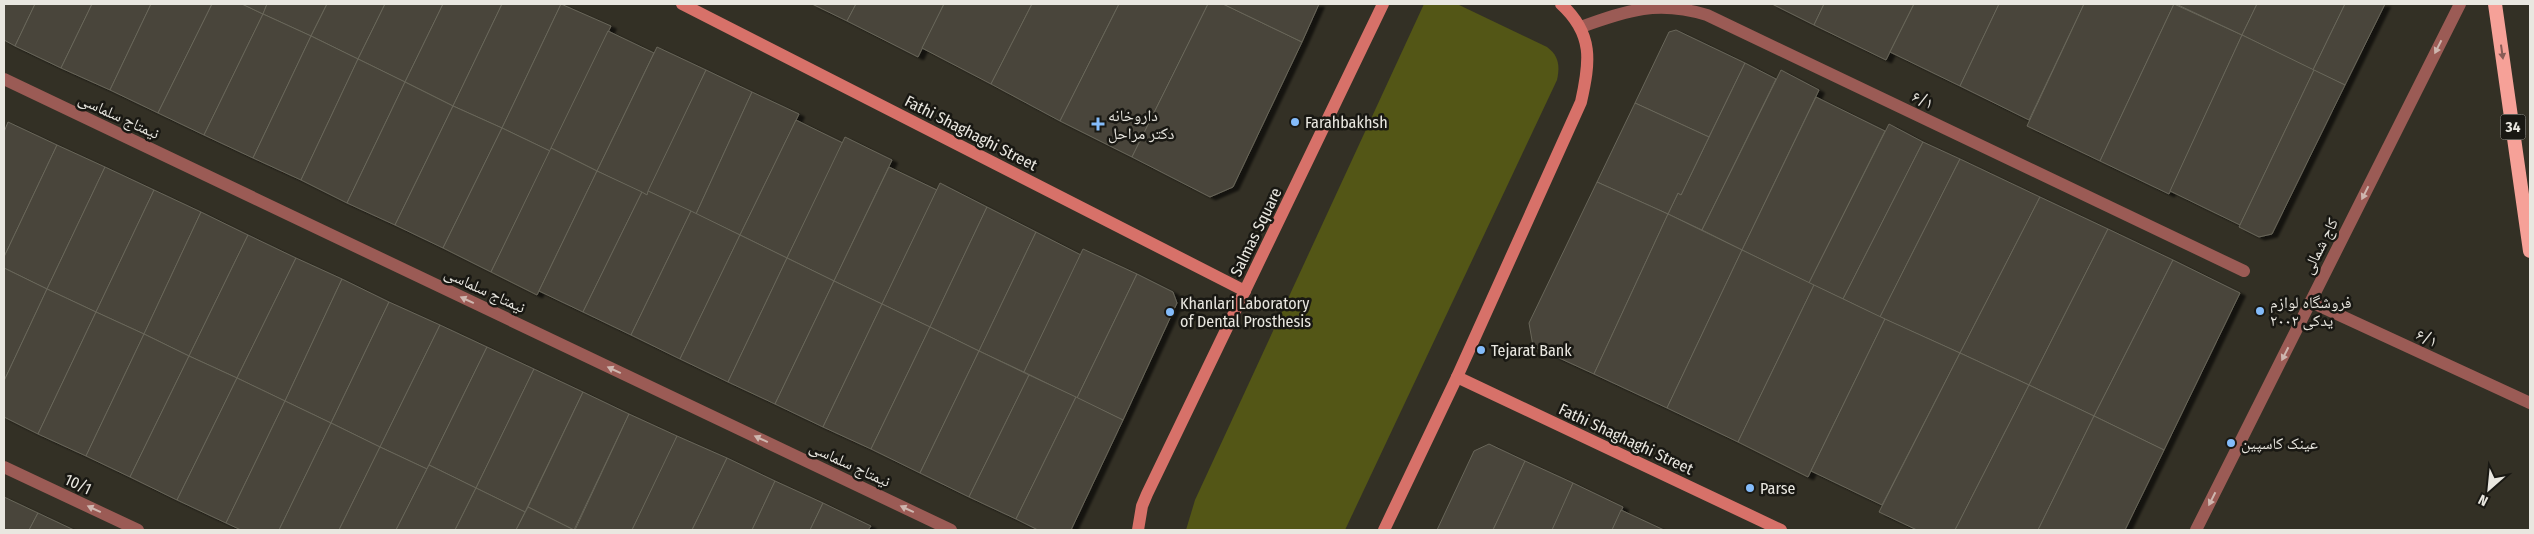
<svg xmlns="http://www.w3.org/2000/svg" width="2534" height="534" viewBox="0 0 2534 534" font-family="'Fira Sans Condensed','Noto Naskh Arabic',sans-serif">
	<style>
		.green { fill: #535616 }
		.building { fill: #48453a; stroke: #69665a; filter: url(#shadow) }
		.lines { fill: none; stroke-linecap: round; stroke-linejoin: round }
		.minor { stroke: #9b5b55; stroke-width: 12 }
		.tertiary { stroke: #9b5b55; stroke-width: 12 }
		.secondary { stroke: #d77169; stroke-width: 12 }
		.trunk { stroke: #f6a198; stroke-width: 14 }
		.oneway { fill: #ceb6af }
		.oneway2 { fill: #885c56 }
		.poi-dot { fill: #84bcfb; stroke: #191813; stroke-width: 2 }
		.labels { text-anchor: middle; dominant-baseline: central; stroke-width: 5; stroke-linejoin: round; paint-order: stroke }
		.shield { fill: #191813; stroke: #aba9a2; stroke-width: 1 }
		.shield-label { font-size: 15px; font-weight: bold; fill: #e9e7e0 }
		.street-label { font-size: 16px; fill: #e9e7e0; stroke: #191813 }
		.poi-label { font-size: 16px; fill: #e9e7e0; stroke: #191813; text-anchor: start }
	</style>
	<defs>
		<filter id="shadow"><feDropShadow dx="5.5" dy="3" stdDeviation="1" flood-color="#0009"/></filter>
	</defs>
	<rect width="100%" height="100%" fill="#333025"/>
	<path class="green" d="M 1424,4 L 1457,4 L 1547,47 C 1559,56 1560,66 1557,80 L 1345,530 L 1186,530 L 1195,500 Z"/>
	<g class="building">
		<polygon points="4,4 35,4 15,46 4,40"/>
		<polygon points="35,4 92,4 61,68 15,46"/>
		<polygon points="92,4 151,4 110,90 61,68"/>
		<polygon points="151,4 212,4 158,113 110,90"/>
		<polygon points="212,4 242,4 263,14 204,135 158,113"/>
		<polygon points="242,4 267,4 263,14"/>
		<polygon points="267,4 327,4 311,36 263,14"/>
		<polygon points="327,4 385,4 358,59 311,36"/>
		<polygon points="385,4 443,4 405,82 358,59"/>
		<polygon points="443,4 502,4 453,106 405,82"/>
		<polygon points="502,4 561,4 502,128 453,106"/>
		<polygon points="561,4 611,26 550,151 502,128"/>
		<polygon points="812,4 856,4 847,21"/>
		<polygon points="856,4 944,4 918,57 847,21"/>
		<polygon points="944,4 1032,4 991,84 922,48"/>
		<polygon points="1032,4 1119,4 1060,121 991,84"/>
		<polygon points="1119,4 1208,4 1132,157 1060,121"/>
		<polygon points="1208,4 1223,4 1302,42 1233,187 1210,197 1132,157"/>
		<polygon points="1223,4 1319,4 1302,42"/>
		<polygon points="1772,4 1824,4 1814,25"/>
		<polygon points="1824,4 1914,4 1886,60 1814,25"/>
		<polygon points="1914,4 1999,4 1960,86 1890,52"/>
		<polygon points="1999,4 2084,4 2029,120 1960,86"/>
		<polygon points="2084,4 2174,4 2100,161 2027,126"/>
		<polygon points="2174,4 2242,35 2169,194 2100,161"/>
		<polygon points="2176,4 2257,4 2242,35"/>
		<polygon points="2257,4 2345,4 2313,70 2242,35"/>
		<polygon points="2345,4 2385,4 2345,85 2313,70"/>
		<polygon points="263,14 311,36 253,158 204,135"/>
		<polygon points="1676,30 1745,63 1709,137 1635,103 1669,32"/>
		<polygon points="608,31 654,53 597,171 551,148"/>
		<polygon points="2242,35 2314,70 2240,225 2170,191"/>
		<polygon points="311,36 358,59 301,180 253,158"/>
		<polygon points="657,47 706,70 647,195 597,171"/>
		<polygon points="358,59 405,82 347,203 301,180"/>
		<polygon points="1745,63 1776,79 1702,230 1668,214 1678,193 1681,195"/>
		<polygon points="706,70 752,92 696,214 648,191"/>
		<polygon points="1781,70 1819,90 1742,250 1702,230"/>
		<polygon points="2314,70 2345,85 2272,234 2259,237 2239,227"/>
		<polygon points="405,82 453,106 395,225 347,203"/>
		<polygon points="752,92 799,114 740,235 696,214"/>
		<polygon points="1816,97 1885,131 1809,283 1742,250"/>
		<polygon points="1635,103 1709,137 1681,195 1678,193 1668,214 1597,182"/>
		<polygon points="453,106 502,128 443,248 395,225"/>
		<polygon points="796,120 843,143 787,258 740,235"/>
		<polygon points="8,122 57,145 4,257 4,132"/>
		<polygon points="1889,124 1923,142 1843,299 1809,283"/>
		<polygon points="502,128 550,151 491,272 443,248"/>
		<polygon points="845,137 892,160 834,281 787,258"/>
		<polygon points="1923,142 1960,159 1880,317 1843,299"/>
		<polygon points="57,145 105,167 47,289 4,268 4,257"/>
		<polygon points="551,148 597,171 537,295 491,272"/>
		<polygon points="1960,159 2040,197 1960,353 1880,317"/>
		<polygon points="105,167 154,190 96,312 47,289"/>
		<polygon points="889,167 937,190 882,304 834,281"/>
		<polygon points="597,171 642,192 583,312 539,291"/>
		<polygon points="1597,182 1668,214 1594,374 1533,346 1529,323"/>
		<polygon points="940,183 987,207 930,327 882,304"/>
		<polygon points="154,190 201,212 144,334 96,312"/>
		<polygon points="648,191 691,211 631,335 583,312 642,192 647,195"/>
		<polygon points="2040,197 2108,229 2029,385 1960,353"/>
		<polygon points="987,207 1036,232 979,351 930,327"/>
		<polygon points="691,211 740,235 680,359 631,335"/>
		<polygon points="201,212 248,235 189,356 144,334"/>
		<polygon points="1668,214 1742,250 1667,408 1594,374"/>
		<polygon points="2108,229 2173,260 2094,416 2029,385"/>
		<polygon points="1036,232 1081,255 1024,372 979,351"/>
		<polygon points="248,235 296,258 237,378 189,356"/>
		<polygon points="740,235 787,258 728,382 680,359"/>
		<polygon points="1083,249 1137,274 1077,398 1024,372"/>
		<polygon points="1742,250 1814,285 1738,442 1667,408"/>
		<polygon points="296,258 342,279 285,401 237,378"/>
		<polygon points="787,258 834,281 775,404 728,382"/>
		<polygon points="2173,260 2240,293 2164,450 2094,416"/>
		<polygon points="4,268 47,289 4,381"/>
		<polygon points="1137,274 1173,292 1177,303 1123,420 1077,398"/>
		<polygon points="342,279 389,302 331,423 285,401"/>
		<polygon points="834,281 882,304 823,427 775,404"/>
		<polygon points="1814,285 1885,319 1808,477 1738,442"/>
		<polygon points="47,289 96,312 38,434 4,417 4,381"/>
		<polygon points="389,302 440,325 380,447 331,423"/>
		<polygon points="882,304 930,327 871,449 823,427"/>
		<polygon points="96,312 144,334 86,456 38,434"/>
		<polygon points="1885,319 1960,353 1882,505 1811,471"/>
		<polygon points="440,325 487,347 427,469 380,447"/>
		<polygon points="930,327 979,351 920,473 871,449"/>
		<polygon points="144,334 189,356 130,477 86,456"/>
		<polygon points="487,347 534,369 476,488 429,465"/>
		<polygon points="979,351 1029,375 969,497 920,473"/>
		<polygon points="1960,353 2029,385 1955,530 1917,530 1879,512"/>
		<polygon points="189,356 237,378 177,500 130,477"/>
		<polygon points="534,369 583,392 525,512 476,488"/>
		<polygon points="1029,375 1076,397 1016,519 969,497"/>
		<polygon points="237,378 285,401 226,523 177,500"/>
		<polygon points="2029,385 2094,416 2038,530 1955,530"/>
		<polygon points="583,392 629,414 574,530 528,507"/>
		<polygon points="1076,397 1123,420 1071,530 1038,530 1016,519"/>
		<polygon points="285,401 331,423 279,530 241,530 226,523"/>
		<polygon points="629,414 677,436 673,446 632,530 575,530"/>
		<polygon points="2094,416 2164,450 2125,530 2038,530"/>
		<polygon points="331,423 380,447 339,530 279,530"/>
		<polygon points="677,436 727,458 692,530 632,530"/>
		<polygon points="1489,444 1525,461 1493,530 1437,530 1474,451"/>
		<polygon points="380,447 427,469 396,530 339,530"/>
		<polygon points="727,458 775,481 752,530 692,530"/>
		<polygon points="1525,461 1573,483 1565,503 1552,530 1493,530"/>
		<polygon points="429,465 476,488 455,530 396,530"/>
		<polygon points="775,481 823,503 810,530 752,530"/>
		<polygon points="1573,483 1623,507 1612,530 1552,530"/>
		<polygon points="476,488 525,512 516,530 455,530"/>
		<polygon points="4,497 38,513 29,530 4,530"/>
		<polygon points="823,503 871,526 868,530 810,530"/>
		<polygon points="528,507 574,530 516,530"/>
		<polygon points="1621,510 1664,530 1612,530"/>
		<polygon points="38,513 74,530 29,530"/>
	</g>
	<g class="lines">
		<g class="minor">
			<path d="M 1581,27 C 1628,10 1658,0 1707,15 L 2244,271"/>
			<polyline points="4,79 951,530"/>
			<polyline points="2311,302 2530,403"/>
			<polyline points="4,467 138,530"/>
		</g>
		<polyline class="tertiary" points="2196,530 2460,4"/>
		<g class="secondary">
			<polyline points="682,4 1245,291"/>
			<polyline points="1457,377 1781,530"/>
			<polyline points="1138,530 1142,506 1147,494 1383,4"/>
			<path d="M 1384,530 L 1457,377 L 1581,102 C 1590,62 1594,34 1561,4"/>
		</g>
		<polyline class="trunk" points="2495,4 2530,251"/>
	</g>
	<defs><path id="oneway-solid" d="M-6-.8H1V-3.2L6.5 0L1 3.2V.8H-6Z" transform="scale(1.25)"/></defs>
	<g class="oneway">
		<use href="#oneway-solid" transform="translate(2438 47) rotate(117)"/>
		<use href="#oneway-solid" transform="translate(2365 193) rotate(117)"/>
		<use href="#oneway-solid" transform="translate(467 300) rotate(-155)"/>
		<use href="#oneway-solid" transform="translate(2285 354) rotate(117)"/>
		<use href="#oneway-solid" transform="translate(614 370) rotate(-155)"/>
		<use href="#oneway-solid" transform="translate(761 439) rotate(-155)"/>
		<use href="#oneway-solid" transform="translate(2212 499) rotate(117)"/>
		<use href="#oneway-solid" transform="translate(94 509) rotate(-155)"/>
		<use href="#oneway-solid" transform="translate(907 509) rotate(-155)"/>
	</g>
	<use class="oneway2" href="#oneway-solid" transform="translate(2502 52) rotate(82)"/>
	<g class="poi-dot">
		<circle cx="1295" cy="122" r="5"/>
		<path d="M1095.5 116.5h5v5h5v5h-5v5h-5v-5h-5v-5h5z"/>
		<circle cx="2260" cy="311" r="5"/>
		<circle cx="1170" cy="312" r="5"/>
		<circle cx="1481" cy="350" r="5"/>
		<circle cx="2231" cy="443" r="5"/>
		<circle cx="1750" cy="488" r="5"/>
	</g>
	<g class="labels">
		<rect class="shield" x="2500.5" y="114.5" width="25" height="25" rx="4"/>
		<g class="shield-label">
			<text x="2513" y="127">34</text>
		</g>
		<g class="street-label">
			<text transform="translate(1923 100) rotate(25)">۶/۱</text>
			<text transform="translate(119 116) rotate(25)">نیمتاج سلماسی</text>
			<text transform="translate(971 133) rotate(27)">Fathi Shaghaghi Street</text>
			<text transform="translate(1256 232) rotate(-64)">Salmas Square</text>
			<text transform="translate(2320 246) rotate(-63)">کاج شمالی</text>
			<text transform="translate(485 290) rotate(25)">نیمتاج سلماسی</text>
			<text transform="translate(2427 338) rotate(25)">۶/۱</text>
			<text transform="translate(1626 439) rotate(25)">Fathi Shaghaghi Street</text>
			<text transform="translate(850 464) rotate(25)">نیمتاج سلماسی</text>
			<text transform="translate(78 484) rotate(25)">10/1</text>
		</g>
		<g class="poi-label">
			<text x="1108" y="115">داروخانه<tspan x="1108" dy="18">دکتر مراحل</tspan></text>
			<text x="1305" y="122">Farahbakhsh</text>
			<text x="2270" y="302">فروشگاه لوازم<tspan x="2270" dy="18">یدکی ۲۰۰۲</tspan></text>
			<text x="1180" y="303">Khanlari Laboratory<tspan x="1180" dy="18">of Dental Prosthesis</tspan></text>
			<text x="1491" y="350">Tejarat Bank</text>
			<text x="2241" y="443">عینک کاسپین</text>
			<text x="1760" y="488">Parse</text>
		</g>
	</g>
	<rect width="2534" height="534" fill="none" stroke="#e9e7e0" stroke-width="10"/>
	<g transform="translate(2489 489) rotate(207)" stroke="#191813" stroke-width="4" paint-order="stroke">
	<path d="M0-4L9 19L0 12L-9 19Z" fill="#e9e7e0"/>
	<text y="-8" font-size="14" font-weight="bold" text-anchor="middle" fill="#e9e7e0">N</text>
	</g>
</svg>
